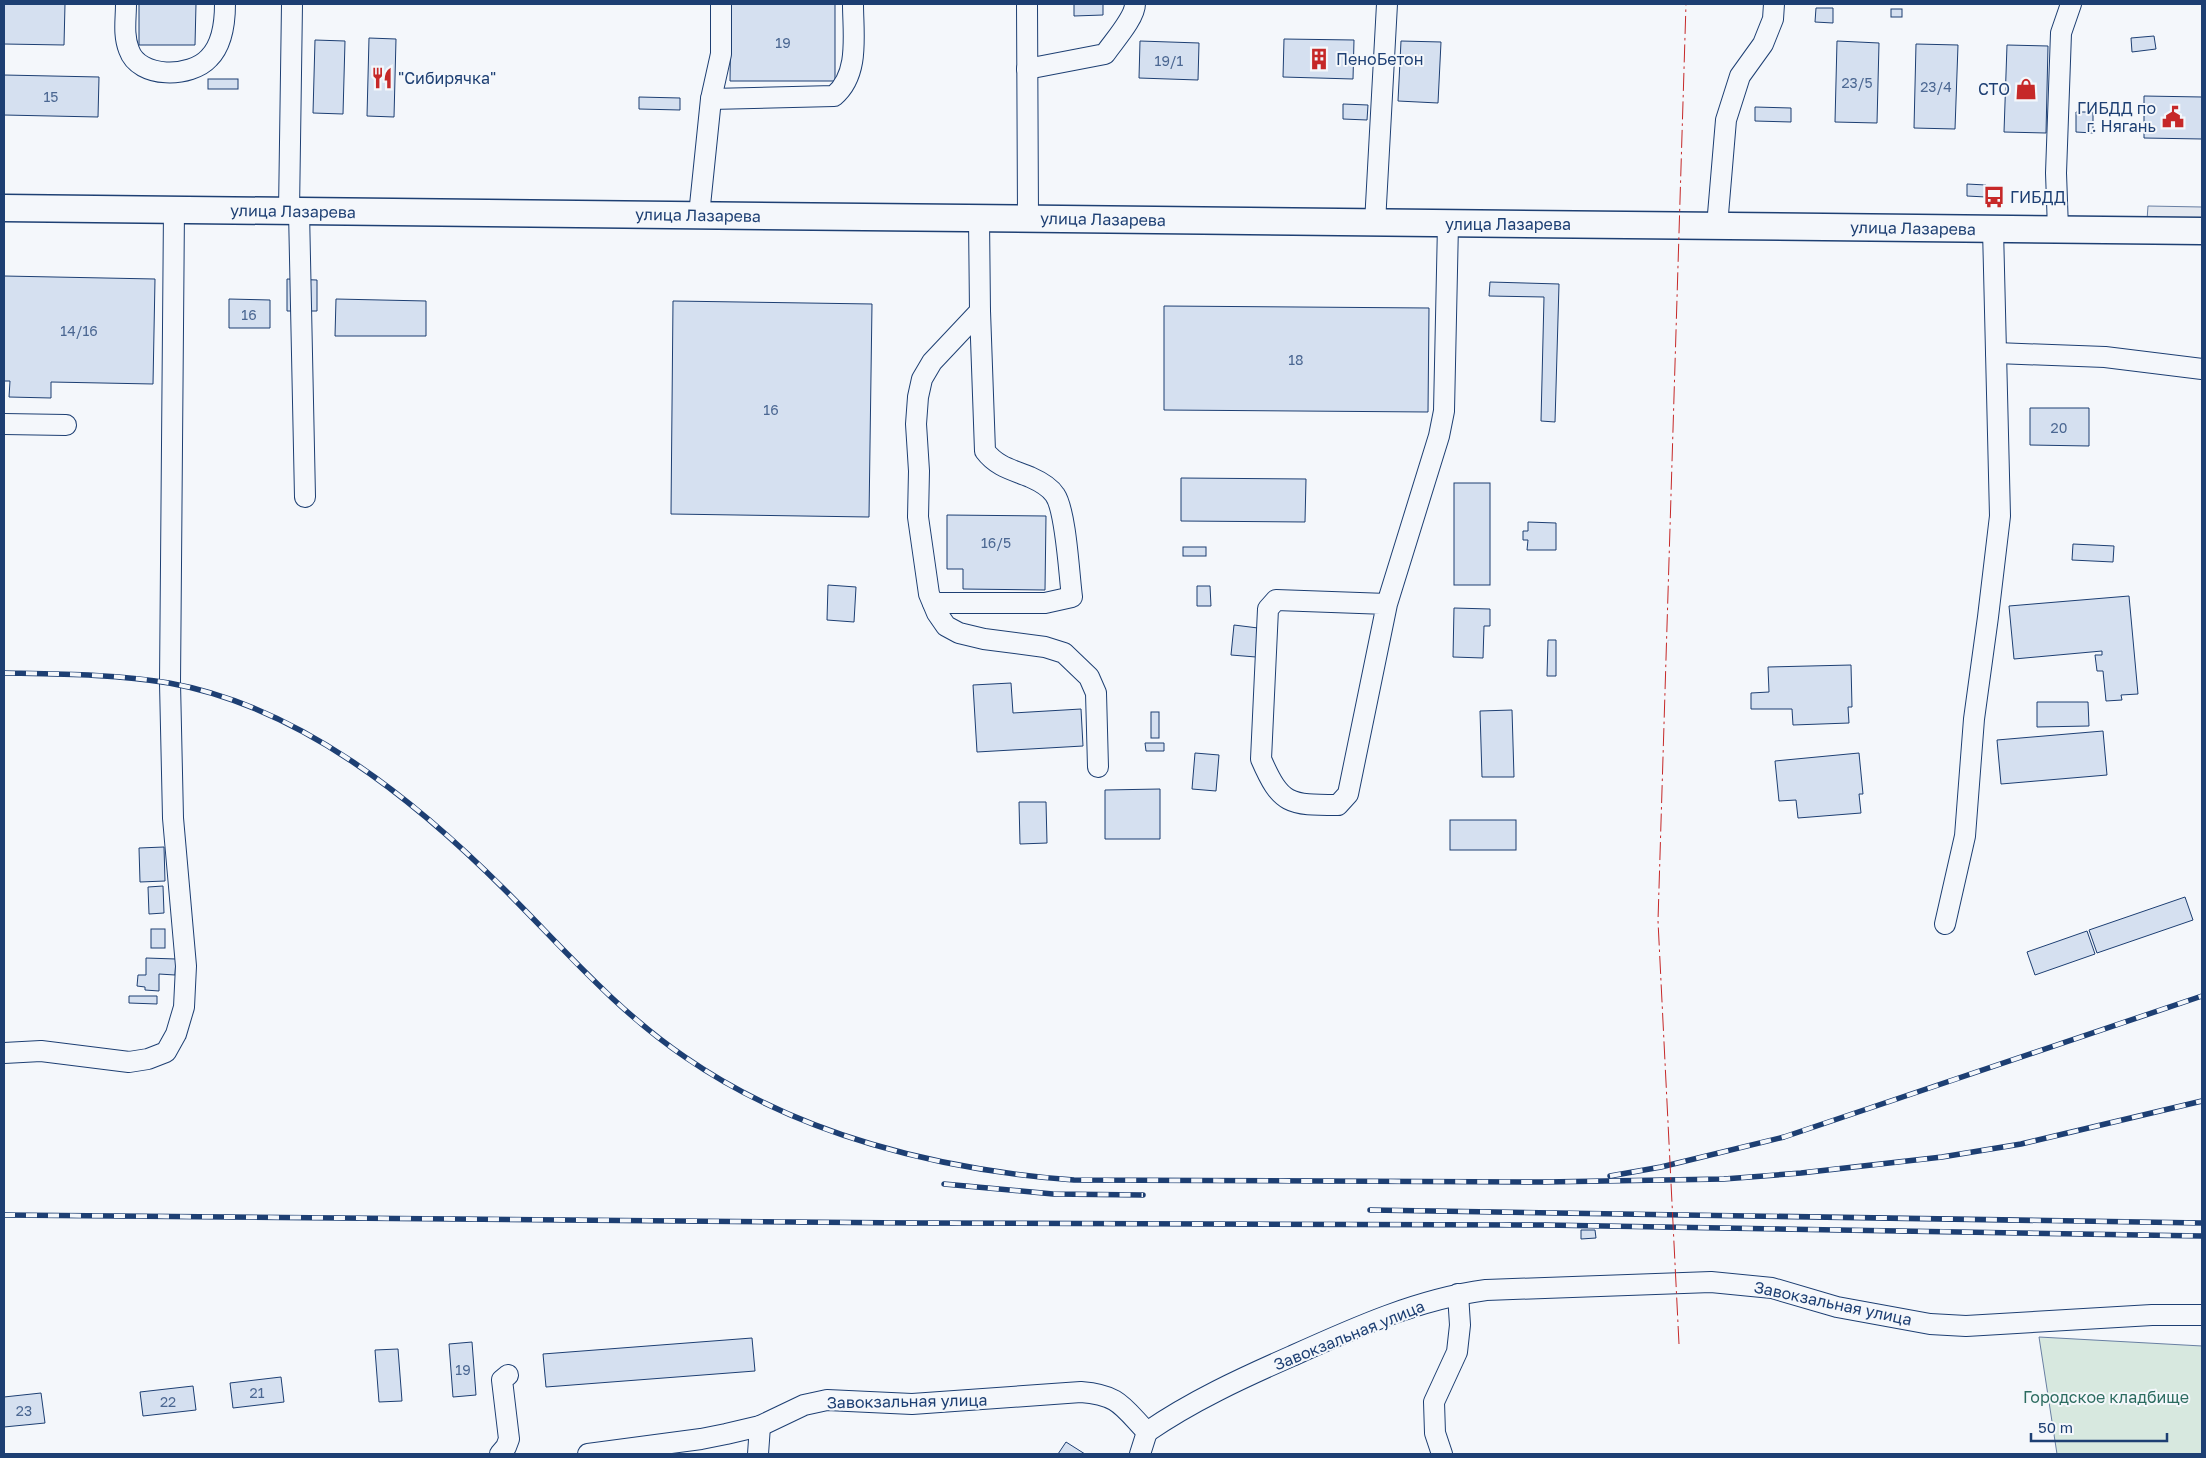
<svg xmlns="http://www.w3.org/2000/svg" width="2206" height="1458" viewBox="0 0 2206 1458" font-family="'Golos Text',sans-serif">
	<style>
		.green { fill: #d7e8df; stroke: #687fa3 }
		.parking { fill: #e3e8f0; stroke: #687fa3 }
		.building { fill: #d5e0f0; stroke: #1d3f73 }
		.lines { fill: none; stroke-linecap: round; stroke-linejoin: round }
		.minor-casing { stroke: #1d3f73; stroke-width: 22 }
		.major-casing { stroke: #1d3f73; stroke-width: 29 }
		.minor { stroke: #f4f7fb; stroke-width: 20 }
		.major { stroke: #f4f7fb; stroke-width: 26 }
		.rail-casing { stroke: #1d3f73; stroke-width: 5.5 }
		.rail { stroke: #f4f7fb; stroke-width: 4; stroke-dasharray: 11; stroke-linecap: butt }
		.power { stroke: #c62828; stroke-width: 1; stroke-dasharray: 18 4 2.5 4; stroke-linecap: butt }
		.labels { text-anchor: middle; dominant-baseline: central; stroke-width: 4; stroke-linejoin: round; paint-order: stroke }
		.number-label { font-size: 14px; fill: #4b6792 }
		.poi-label { font-size: 16px; fill: #1d3f73; stroke: #f4f7fb; text-anchor: start }
		.street-label { font-size: 16px; fill: #1d3f73; stroke: #f4f7fb }
		.park-label { font-size: 16px; fill: #2c6c60; stroke: #f4f7fb }
	</style>
	<rect width="100%" height="100%" fill="#f4f7fb"/>
	<polygon class="green" points="2039,1337 2202,1346 2202,1454 2057,1454"/>
	<polygon class="parking" points="2148,206 2202,207 2202,221 2147,220"/>
	<g class="building">
		<polygon points="4,4 65,4 64,45 4,44"/>
		<polygon points="139,4 196,4 195,45 139,45"/>
		<polygon points="731,4 835,4 835,81 730,81"/>
		<polygon points="1074,4 1103,4 1103,15 1074,16"/>
		<polygon points="1816,8 1833,8 1833,23 1815,22"/>
		<rect x="1891" y="9" width="11" height="8"/>
		<polygon points="2154,36 2156,49 2132,52 2131,38"/>
		<polygon points="369,38 396,39 394,117 367,116"/>
		<polygon points="1284,39 1354,40 1353,79 1283,77"/>
		<polygon points="315,40 345,41 343,114 313,113"/>
		<polygon points="1140,41 1199,43 1198,80 1139,78"/>
		<polygon points="1401,41 1441,42 1438,103 1398,101"/>
		<polygon points="1837,41 1879,43 1877,123 1835,122"/>
		<polygon points="1916,44 1958,45 1955,129 1914,128"/>
		<polygon points="2007,45 2048,46 2046,133 2004,132"/>
		<polygon points="4,75 99,77 98,117 4,115"/>
		<rect x="208" y="79" width="30" height="10"/>
		<polygon points="2144,96 2202,97 2202,139 2144,138"/>
		<polygon points="639,97 680,98 680,110 639,109"/>
		<polygon points="1343,104 1368,105 1367,120 1343,119"/>
		<polygon points="1755,107 1791,108 1791,122 1755,121"/>
		<polygon points="2076,112 2093,112 2093,133 2076,132"/>
		<polygon points="1967,184 1986,185 1986,197 1967,196"/>
		<polygon points="4,276 155,279 153,384 51,382 51,398 9,397 10,381 4,381"/>
		<polygon points="287,279 317,280 317,311 287,311"/>
		<polygon points="1490,282 1559,284 1555,422 1541,421 1544,297 1489,296"/>
		<polygon points="229,299 270,300 270,328 229,328"/>
		<polygon points="336,299 426,301 426,336 335,336"/>
		<polygon points="673,301 872,304 869,517 671,514"/>
		<polygon points="1164,306 1429,308 1428,412 1164,410"/>
		<polygon points="2030,408 2089,408 2089,446 2030,445"/>
		<polygon points="1181,478 1306,479 1305,522 1181,521"/>
		<rect x="1454" y="483" width="36" height="102"/>
		<polygon points="947,515 1046,516 1045,590 963,589 963,569 947,569"/>
		<polygon points="1528,522 1556,523 1556,550 1527,550 1528,540 1523,540 1523,531 1528,531"/>
		<polygon points="2073,544 2114,546 2113,562 2072,560"/>
		<rect x="1183" y="547" width="23" height="9"/>
		<polygon points="828,585 856,587 854,622 827,620"/>
		<polygon points="1197,586 1210,586 1211,606 1197,606"/>
		<polygon points="2129,596 2138,694 2121,695 2122,700 2106,701 2103,671 2097,671 2095,655 2102,655 2102,651 2014,659 2009,606"/>
		<polygon points="1454,608 1490,609 1490,626 1484,626 1483,658 1453,657"/>
		<polygon points="1234,625 1258,628 1256,657 1231,655"/>
		<polygon points="1548,640 1556,640 1556,676 1547,676"/>
		<polygon points="1851,665 1852,707 1848,707 1849,723 1793,725 1792,709 1751,709 1751,693 1769,692 1768,667"/>
		<polygon points="1011,683 1013,713 1081,709 1083,746 977,752 973,685"/>
		<polygon points="2037,702 2088,702 2089,726 2037,727"/>
		<polygon points="1512,710 1514,777 1482,777 1480,711"/>
		<rect x="1151" y="712" width="8" height="26"/>
		<polygon points="2103,731 2107,775 2001,784 1997,740"/>
		<polygon points="1145,743 1164,743 1164,751 1146,751"/>
		<polygon points="1195,753 1219,755 1216,791 1192,789"/>
		<polygon points="1859,753 1863,794 1859,794 1861,813 1798,818 1796,800 1779,801 1775,761"/>
		<polygon points="1160,789 1160,839 1105,839 1105,790"/>
		<polygon points="1019,802 1046,802 1047,843 1020,844"/>
		<rect x="1450" y="820" width="66" height="30"/>
		<polygon points="164,847 165,881 140,882 139,848"/>
		<polygon points="163,886 164,913 149,914 148,887"/>
		<polygon points="2185,897 2193,920 2097,953 2089,930"/>
		<rect x="151" y="929" width="14" height="19"/>
		<polygon points="2087,931 2095,954 2035,975 2027,952"/>
		<polygon points="146,958 176,959 175,975 159,974 159,991 145,990 145,987 137,986 138,975 146,975"/>
		<polygon points="129,996 157,996 157,1004 129,1003"/>
		<polygon points="1581,1230 1595,1230 1596,1238 1581,1239"/>
		<polygon points="752,1338 755,1371 546,1387 543,1354"/>
		<polygon points="472,1342 476,1395 453,1397 449,1344"/>
		<polygon points="398,1349 402,1401 379,1402 375,1350"/>
		<polygon points="281,1377 284,1402 233,1408 230,1383"/>
		<polygon points="193,1386 196,1410 143,1416 140,1392"/>
		<polygon points="41,1393 45,1423 4,1427 4,1397"/>
		<polygon points="1066,1442 1085,1454 1058,1454"/>
	</g>
	<g class="lines">
		<g class="minor-casing">
			<g id="minor">
				<path d="M 126,4 C 126,19 123,35 129,50 C 139,79 191,78 209,58 C 222,45 225,22 225,4"/>
				<polyline points="1027,4 1028,218"/>
				<path d="M 1027,69 L 1105,54 C 1113,42 1135,18 1135,4"/>
				<path d="M 711,99 L 834,96 C 860,74 853,34 853,4"/>
				<polyline points="289,211 292,4"/>
				<polyline points="299,211 305,497"/>
				<polyline points="699,215 711,99 721,54 721,4"/>
				<polyline points="979,219 980,311 932,362 922,379 918,397 916,424 919,471 918,517 929,594 937,613 946,626 959,633 984,639 1045,647 1064,653 1089,677 1096,693 1098,767"/>
				<polyline points="1375,223 1387,4"/>
				<polyline points="1717,226 1726,120 1740,76 1763,44 1773,19 1774,4"/>
				<polyline points="2058,229 2056,173 2061,33 2071,4"/>
				<polyline points="1996,353 2105,357 2202,369"/>
				<polyline points="4,424 66,425"/>
				<path d="M 933,603 L 1045,603 L 1072,597 C 1069,574 1066,511 1055,495 C 1050,487 1039,481 1030,477 C 1013,470 997,467 985,451 L 980,311"/>
				<path d="M 1387,604 L 1276,600 L 1268,609 L 1261,759 C 1281,805 1289,805 1338,805 L 1348,794 L 1387,604 L 1439,436 L 1444,411 L 1448,224"/>
				<polyline points="1945,924 1965,836 1974,719 1988,617 2000,516 1993,229"/>
				<polyline points="4,1053 41,1051 129,1062 148,1059 166,1052 176,1034 184,1007 186,966 173,818 170,683 174,209"/>
				<path d="M 1147,1432 C 1192,1401 1242,1378 1292,1356 C 1354,1328 1418,1299 1486,1290 L 1711,1282 L 1772,1288 L 1837,1307 L 1930,1324 L 1966,1326 L 2152,1315 L 2202,1315"/>
				<polyline points="500,1454 506,1447 509,1439 502,1380 508,1375"/>
				<path d="M 588,1454 L 701,1439 L 726,1434 L 760,1426 L 804,1405 L 827,1400 L 912,1404 L 1081,1392 C 1119,1395 1122,1406 1147,1432"/>
				<polyline points="758,1454 760,1426"/>
				<polyline points="1140,1454 1147,1432"/>
				<polyline points="1442,1454 1435,1433 1434,1402 1457,1352 1460,1325 1458,1294"/>
			</g>
		</g>
		<g class="major-casing">
			<polyline id="major" points="4,208 2202,231"/>
		</g>
		<use href="#minor" class="minor"/>
		<use href="#major" class="major"/>
		<g class="rail-casing">
			<g id="rail">
				<path d="M 4,673 C 59,674 115,674 169,683 C 299,706 415,800 505,890 C 563,948 617,1011 685,1057 C 798,1135 939,1170 1074,1180 L 1545,1182 L 1724,1179 L 1801,1173 L 1942,1157 L 2021,1144 L 2202,1101"/>
				<polyline points="1610,1176 1661,1167 1784,1137 2202,996"/>
				<polyline points="944,1184 1053,1194 1143,1195"/>
				<polyline points="1370,1210 2202,1223"/>
				<polyline points="4,1215 914,1223 1545,1225 2202,1236"/>
			</g>
		</g>
		<use href="#rail" class="rail"/>
		<polyline class="power" points="1679,1344 1658,921 1686,4"/>
	</g>
	<defs>
		<g id="building-bare" transform="scale(1.725)"><path d="M-4-6H4V6H1V3H-1V6H-4ZM-2.5-4.3h1.7v1.8h-1.7ZM.8-4.3h1.7v1.8H.8ZM-2.5-1h1.7V.8h-1.7ZM.8-1h1.7V.8H.8Z" fill="#c62828" stroke="#f4f7fb" stroke-width="2.5" paint-order="stroke"/></g>
		<g id="restaurant-bare" transform="scale(1.725)"><path d="M-5-6h1v4h1v-4h1v4h1v-4h1v5L-1.5 .5V6h-2V.5L-5-1ZM5-6V6H3V1.5H1.5Q1.5-4 5-6Z" fill="#c62828" stroke="#f4f7fb" stroke-width="2.5" paint-order="stroke"/></g>
		<g id="shop-bare" transform="scale(1.725)"><path d="M-5-2.5h2.3a2.7 3.5 0 0 1 5.4 0H5L5.5 6h-11ZM-1.5-2.5h3a1.5 2.3 0 0 0-3 0Z" fill="#c62828" stroke="#f4f7fb" stroke-width="2.5" paint-order="stroke"/></g>
		<g id="civic-bare" transform="scale(1.725)"><path d="M-.6-6.5H3V-4.5H.6V-3L4-1V1h2V6H-6V1h2V-1L-.6-3ZM-1.2 2.5V6h2.4V2.5Z" fill="#c62828" stroke="#f4f7fb" stroke-width="2.5" paint-order="stroke"/></g>
		<g id="bus-bare" transform="scale(1.725)"><path d="M-5-6H5V4H4V6H2V4H-2V6H-4V4H-5ZM-3.5-4V0h7V-4ZM-3.5 1.2v1.5H-2V1.2ZM2 1.2v1.5H3.5V1.2Z" fill="#c62828" stroke="#f4f7fb" stroke-width="2.5" paint-order="stroke"/></g>
	</defs>
	<g fill-rule="evenodd">
		<use href="#building-bare" x="1319" y="59"/>
		<use href="#restaurant-bare" x="382" y="78"/>
		<use href="#shop-bare" x="2026" y="89"/>
		<use href="#civic-bare" x="2173" y="117"/>
		<use href="#bus-bare" x="1994" y="197"/>
	</g>
	<g class="labels">
		<g class="number-label">
			<text x="783" y="42">19</text>
			<text x="1169" y="60">19/1</text>
			<text x="1857" y="82">23/5</text>
			<text x="1936" y="86">23/4</text>
			<text x="51" y="96">15</text>
			<text x="249" y="314">16</text>
			<text x="79" y="330">14/16</text>
			<text x="1296" y="359">18</text>
			<text x="771" y="409">16</text>
			<text x="2059" y="427">20</text>
			<text x="996" y="542">16/5</text>
			<text x="463" y="1369">19</text>
			<text x="257" y="1392">21</text>
			<text x="168" y="1401">22</text>
			<text x="24" y="1410">23</text>
		</g>
		<g class="poi-label">
			<text x="1336" y="59">ПеноБетон</text>
			<text x="398" y="78">"Сибирячка"</text>
			<text x="2010" y="89" text-anchor="end">СТО</text>
			<text x="2156" y="108" text-anchor="end">ГИБДД по<tspan x="2156" dy="18">г. Нягань</tspan></text>
			<text x="2010" y="197">ГИБДД</text>
		</g>
		<g class="street-label">
			<text transform="translate(293 211) rotate(1)">улица Лазарева</text>
			<text transform="translate(698 215) rotate(1)">улица Лазарева</text>
			<text transform="translate(1103 219) rotate(1)">улица Лазарева</text>
			<text x="1508" y="224">улица Лазарева</text>
			<text transform="translate(1913 228) rotate(1)">улица Лазарева</text>
			<text transform="translate(1833 1303) rotate(12)">Завокзальная улица</text>
			<text transform="translate(1349 1335) rotate(-22)">Завокзальная улица</text>
			<text transform="translate(907 1401) rotate(-1)">Завокзальная улица</text>
		</g>
		<g class="park-label">
			<text x="2106" y="1397">Городское кладбище</text>
		</g>
	</g>
	<rect width="2206" height="1458" fill="none" stroke="#1d3f73" stroke-width="10"/>
	<path d="M2031 1433v8h136v-8" fill="none" stroke="#1d3f73" stroke-width="2.5"/>
	<text x="2038" y="1433" font-size="15" fill="#1d3f73" stroke="#f4f7fb" stroke-width="4" paint-order="stroke">50 m</text>
</svg>
